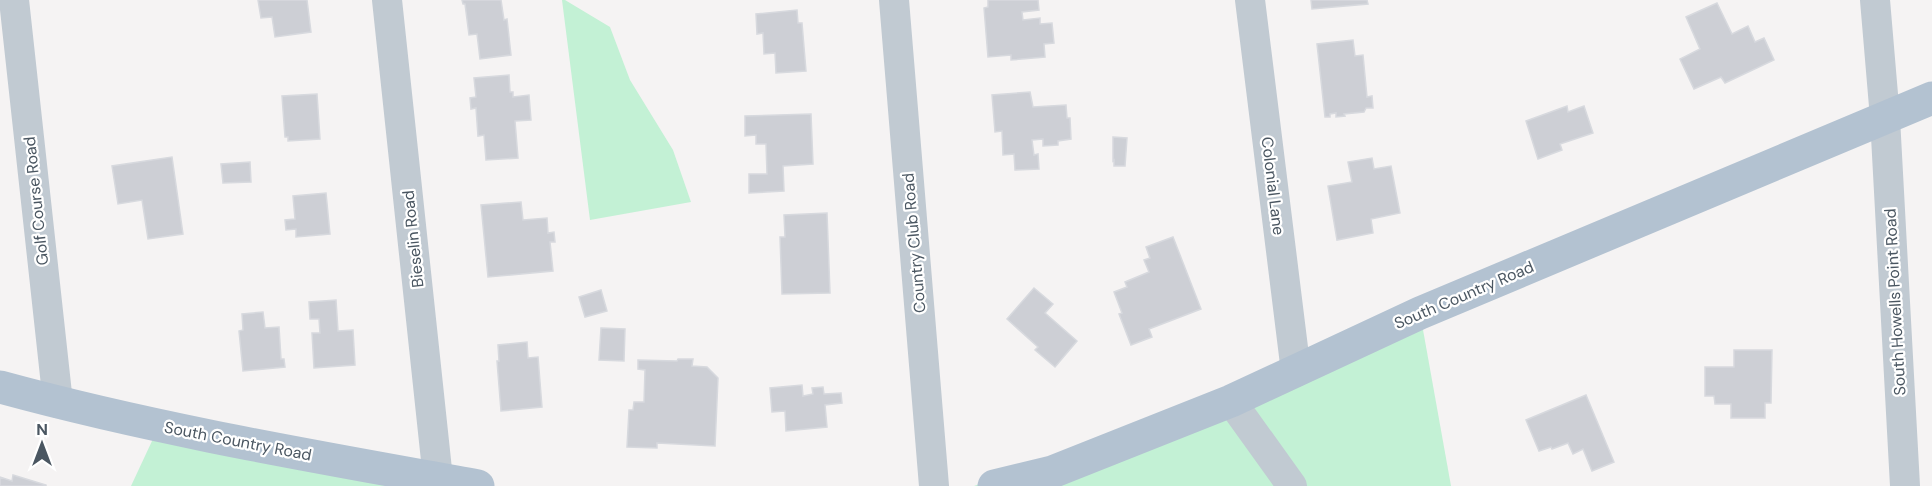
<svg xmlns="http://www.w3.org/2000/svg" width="1932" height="486" viewBox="0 0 1932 486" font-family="'DM Sans',sans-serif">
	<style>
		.green { fill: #c3f1d5 }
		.building { fill: #cdcfd5; stroke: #d7d9de; stroke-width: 1.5 }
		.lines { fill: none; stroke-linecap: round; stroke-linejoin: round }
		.minor { stroke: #c1cad2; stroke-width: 30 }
		.major { stroke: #b3c2d1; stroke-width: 33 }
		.labels { text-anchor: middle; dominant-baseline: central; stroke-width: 4.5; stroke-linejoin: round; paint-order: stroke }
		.street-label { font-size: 16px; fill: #4a5661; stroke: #fff }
	</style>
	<rect width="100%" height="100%" fill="#f5f3f3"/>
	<g class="green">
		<polygon points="562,0 565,0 610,27 630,80 673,150 691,202 590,220"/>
		<polygon points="1420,313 1451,486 974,486"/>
		<polygon points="159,426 478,486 131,486"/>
	</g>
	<g class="building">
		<polygon points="258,0 307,0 311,32 275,37 272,17 261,18"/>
		<polygon points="462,0 501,0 504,20 507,19 511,55 480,59 477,34 469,35 465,4 463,4"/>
		<polygon points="988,0 1038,0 1039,10 1022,12 1023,20 1040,18 1040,24 1052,23 1054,43 1044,44 1045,57 1011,60 1011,55 988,57 984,8 988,7"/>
		<polygon points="1311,0 1367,0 1368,4 1312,9"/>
		<polygon points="1717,3 1732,34 1748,26 1755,42 1764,38 1774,60 1725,83 1721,77 1694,89 1680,59 1700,49 1686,17"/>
		<polygon points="797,10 798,23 802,23 806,71 776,73 775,53 764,54 763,33 757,34 756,14"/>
		<polygon points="1353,40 1355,56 1363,55 1367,97 1372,96 1373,108 1366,108 1364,112 1344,114 1345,116 1336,117 1336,113 1330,114 1330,117 1325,117 1317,44"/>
		<polygon points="509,75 510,92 513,92 513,97 529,95 531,120 515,121 518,158 486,160 484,135 478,136 476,108 471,109 470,98 476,97 474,78"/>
		<polygon points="1030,92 1033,107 1066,105 1067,118 1070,118 1071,139 1058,141 1058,145 1043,146 1043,139 1032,140 1034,155 1038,154 1039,169 1015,170 1014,154 1003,155 1002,131 995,132 992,95"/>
		<polygon points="317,94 320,139 288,141 288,137 285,137 282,96"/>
		<polygon points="1567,106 1568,112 1584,106 1593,133 1560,144 1562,150 1538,159 1526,121"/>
		<polygon points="811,114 813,164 783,166 784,191 749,193 749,174 767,174 766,144 756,144 756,135 745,136 745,116"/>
		<polygon points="1113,137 1127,138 1125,166 1114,166 1114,160 1113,161"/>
		<polygon points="172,157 183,234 148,239 142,200 118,204 112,166"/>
		<polygon points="1372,158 1374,169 1391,166 1400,213 1371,219 1373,233 1337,240 1328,186 1352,182 1348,162"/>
		<polygon points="250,162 251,182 223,183 221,164"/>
		<polygon points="326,193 330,234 296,237 296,229 286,230 285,220 295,219 293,196"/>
		<polygon points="521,202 523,220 547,218 548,233 554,232 555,242 550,242 553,271 488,277 481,205"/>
		<polygon points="827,213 830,293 782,294 780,237 785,237 784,215"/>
		<polygon points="1173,237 1201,309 1149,329 1152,337 1131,345 1119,314 1122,313 1114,292 1127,287 1125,282 1149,272 1144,260 1150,258 1146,247"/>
		<polygon points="1034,288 1053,304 1045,313 1077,341 1055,367 1035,350 1038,347 1007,319"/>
		<polygon points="601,290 607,311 585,317 579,297"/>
		<polygon points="336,300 338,331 353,330 355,365 314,368 312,333 320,333 319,319 310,319 309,302"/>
		<polygon points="263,312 265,328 279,327 281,359 284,359 285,367 243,371 239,331 243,330 242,314"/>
		<polygon points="601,328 625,329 624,361 599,360"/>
		<polygon points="527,342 528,358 538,357 542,407 501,411 497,361 499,361 498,345"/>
		<polygon points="1734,350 1772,350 1771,403 1765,403 1765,418 1731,418 1731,404 1715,404 1714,396 1705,396 1705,367 1734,367"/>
		<polygon points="678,359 693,359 692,366 707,367 718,378 715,446 657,443 657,448 627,447 629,410 633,410 634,402 644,402 645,370 638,369 638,360 677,361"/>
		<polygon points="802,385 803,396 813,394 812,388 823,387 824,394 841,393 842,403 825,405 827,427 786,431 785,411 772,412 770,388"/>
		<polygon points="1586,395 1614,462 1592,471 1583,449 1573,454 1568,443 1552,449 1551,447 1539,451 1526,420"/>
		<polygon points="13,475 46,485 46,486 0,486 0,477 12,481"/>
	</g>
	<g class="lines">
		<g class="minor">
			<polyline points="14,0 58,403"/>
			<polyline points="387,0 438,479"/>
			<polyline points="894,0 934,486"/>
			<polyline points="1250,0 1296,372"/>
			<polyline points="1875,0 1885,118 1905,486"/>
			<polyline points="1231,401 1292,486"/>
		</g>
		<g class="major">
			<path d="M 0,387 C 157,430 318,457 478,486"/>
			<polyline points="994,486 1052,472 1231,401 1420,313 1932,98"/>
		</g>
	</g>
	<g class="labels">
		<g class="street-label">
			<text transform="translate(1273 186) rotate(83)">Colonial Lane</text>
			<text transform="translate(36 201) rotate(-96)">Golf Course Road</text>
			<text transform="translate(413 239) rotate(-96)">Bieselin Road</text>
			<text transform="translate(914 243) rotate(-95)">Country Club Road</text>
			<text transform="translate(1464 295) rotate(-23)">South Country Road</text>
			<text transform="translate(1895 302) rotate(-93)">South Howells Point Road</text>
			<text transform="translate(238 441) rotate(11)">South Country Road</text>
		</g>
	</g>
	<g transform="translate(42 444)" stroke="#ffffff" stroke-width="4.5" paint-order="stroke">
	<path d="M0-4.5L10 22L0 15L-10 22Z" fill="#4a5661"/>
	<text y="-9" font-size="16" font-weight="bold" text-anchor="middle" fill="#4a5661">N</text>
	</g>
</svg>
